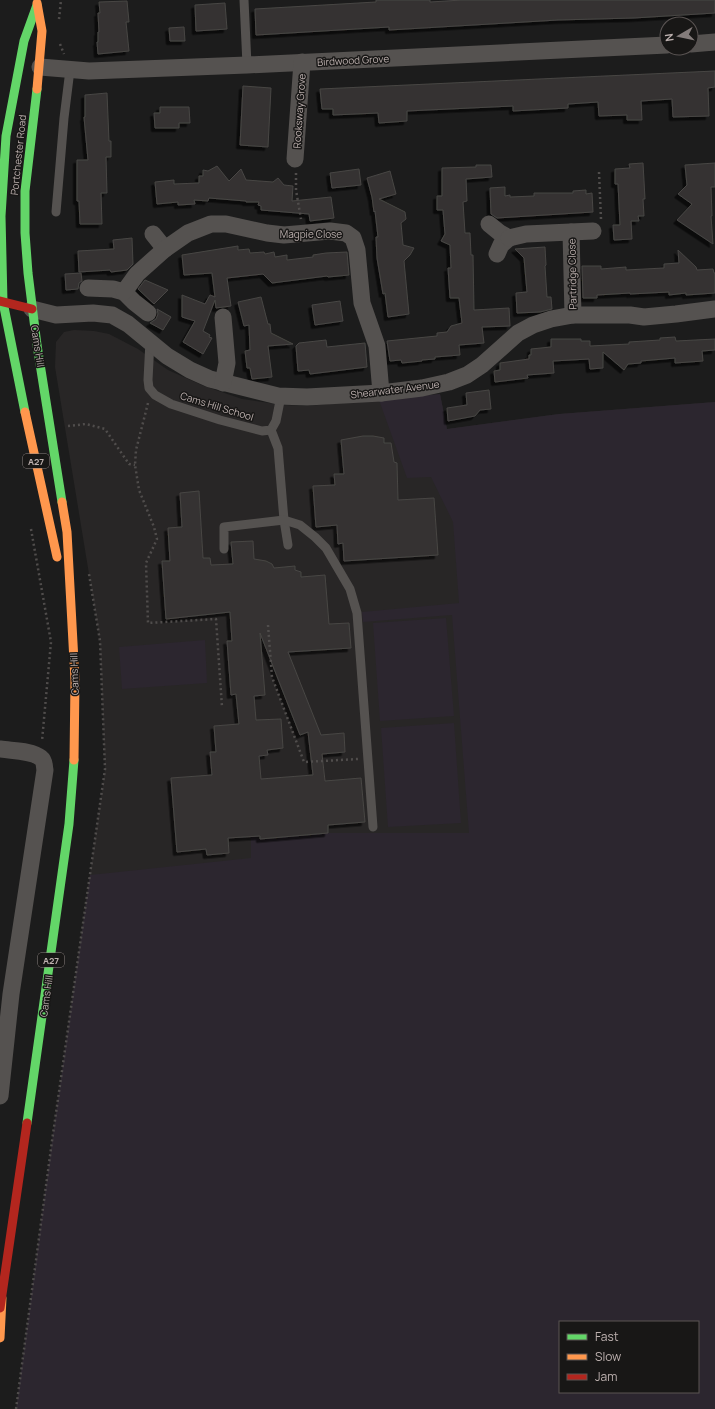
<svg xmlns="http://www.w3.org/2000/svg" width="715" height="1409" viewBox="0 0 715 1409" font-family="Manrope,sans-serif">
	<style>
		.built { fill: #282626 }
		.green { fill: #2c262f; fill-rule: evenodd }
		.building { fill: #343332; stroke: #484644; fill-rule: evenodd; filter: url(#shadow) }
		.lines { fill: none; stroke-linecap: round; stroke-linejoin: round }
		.path { stroke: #504d4c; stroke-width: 2.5; stroke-dasharray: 2 3; stroke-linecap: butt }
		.lane { stroke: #555250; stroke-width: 9 }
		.street { stroke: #555250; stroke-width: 17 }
		.fast { stroke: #63d668; stroke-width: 9 }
		.slow { stroke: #ff974d; stroke-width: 9 }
		.jam { stroke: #b3261e; stroke-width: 9 }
		.labels { text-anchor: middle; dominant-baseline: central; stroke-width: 3; stroke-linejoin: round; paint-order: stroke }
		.shield { fill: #181716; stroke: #8b8280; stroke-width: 1 }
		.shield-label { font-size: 9px; font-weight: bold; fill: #bcb0ae }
		.street-label { font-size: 10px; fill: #bcb0ae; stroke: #181716 }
	</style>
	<defs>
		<filter id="shadow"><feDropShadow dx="-3.5" dy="3.5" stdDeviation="0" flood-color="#0009"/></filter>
	</defs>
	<rect width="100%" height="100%" fill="#1c1c1c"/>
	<polygon class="built" points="74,330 94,331 109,334 138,349 168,370 204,386 242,399 283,405 307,406 440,394 447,429 559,414 715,402 715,897 70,1013 105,769 100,641 55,367 56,342 64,332"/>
	<g class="green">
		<path d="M 440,394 L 447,429 L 559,414 L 715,402 L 715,1409 L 16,1409 L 52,1141 L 90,875 L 251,858 L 251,836 L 260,839 L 328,833 L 469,833 L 452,615 L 363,622 L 362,612 L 459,603 L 453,522 L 431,477 L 407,478 L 379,400 ZM 560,1322 L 698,1322 L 698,1392 L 560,1392 Z"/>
		<polygon points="446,618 454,716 380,721 373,623"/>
		<polygon points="205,640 207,683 122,689 119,647"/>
		<polygon points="454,723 461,823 388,827 381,728"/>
	</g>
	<g class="building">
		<polygon points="376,0 430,0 430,2 462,0 715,0 715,13 634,18 558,20 389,30 389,27 256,35 255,9 376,2"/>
		<polygon points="127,1 129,22 126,22 129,51 98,54 97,42 98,42 98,32 99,32 98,13 100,13 99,2"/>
		<polygon points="225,3 227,29 196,31 195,5"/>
		<polygon points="184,27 185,41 170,41 169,28"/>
		<polygon points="715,71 715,87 708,88 709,116 673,117 672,99 641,101 642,120 627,120 627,115 599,116 598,102 568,104 568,108 513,111 513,106 407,111 407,121 379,123 378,113 333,115 333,109 322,109 320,89"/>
		<polygon points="243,86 271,88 268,147 240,145"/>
		<polygon points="107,93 109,141 111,141 111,157 106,157 107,193 101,193 102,224 80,224 79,201 77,201 77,160 88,160 84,117 85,117 85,95"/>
		<polygon points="160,107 189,107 190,123 179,123 179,128 155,128 154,113 160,113"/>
		<polygon points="643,163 645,199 643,199 644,216 638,216 639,221 631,221 632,239 614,240 613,225 620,225 618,184 615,184 615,169 630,168 629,164"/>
		<polygon points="715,163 715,187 711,187 712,216 711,216 713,244 677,220 692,204 678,194 687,185 685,165"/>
		<polygon points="476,165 491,165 492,177 466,179 467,201 463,202 465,233 470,233 471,255 473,255 474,310 509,308 510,326 482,327 484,343 459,345 460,355 435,357 435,359 422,360 422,361 402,363 401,360 390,361 387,341 437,336 437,333 447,332 451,326 462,323 459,298 450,298 448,268 451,268 450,245 441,241 445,234 443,210 437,210 437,196 442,196 442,168 476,167"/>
		<polygon points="217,166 229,181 241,169 246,180 273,182 278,178 284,185 293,186 292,201 331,197 334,218 310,221 309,214 261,210 261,206 258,205 259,202 246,202 246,201 209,198 208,201 194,200 195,204 178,205 178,202 157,204 155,182 174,180 174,184 199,183 199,176 203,176 203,170 208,171"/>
		<polygon points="359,169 361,185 332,188 330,173"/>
		<polygon points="390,171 396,194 379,199 405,212 406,219 401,223 403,245 414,248 410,255 404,261 409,314 388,317 385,293 383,294 377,258 376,237 378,237 375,211 374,212 372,197 367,178"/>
		<polygon points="505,187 505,196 510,195 510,197 534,196 534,193 573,193 573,191 586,190 586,194 592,193 593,212 497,218 491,214 490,188"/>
		<polygon points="132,238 133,264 127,270 111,272 110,270 79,272 78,251 114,249 113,240"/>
		<polygon points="238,246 238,250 249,249 250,253 264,252 265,254 274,252 275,257 287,255 287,260 313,257 313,255 326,253 347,252 349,275 328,277 327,276 272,283 263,274 227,278 231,306 216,308 215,300 203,331 210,335 209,337 212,338 203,354 183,342 195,321 182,317 182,295 205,304 210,295 215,297 212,273 184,275 182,255"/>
		<polygon points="545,247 546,265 545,266 547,297 551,297 552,309 540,312 517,313 516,293 527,292 524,258 515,249"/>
		<polygon points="678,250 696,267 697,270 713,269 714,273 715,273 715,293 686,295 686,293 669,295 669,292 630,294 630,293 597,295 597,298 583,298 582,266 601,266 601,269 626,267 626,270 664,268 664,264 679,263"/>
		<polygon points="81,273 82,281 79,283 78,289 66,290 65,274"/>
		<polygon points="145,280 168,290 154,304 138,289"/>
		<polygon points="261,297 268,324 270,324 271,333 293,344 268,346 272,377 252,379 250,368 247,368 245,351 250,350 249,325 244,326 238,302"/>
		<polygon points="340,301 343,321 315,325 312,305"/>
		<polygon points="157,309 171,317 163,330 150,323 156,319 158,314"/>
		<polygon points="675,337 676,341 715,339 715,350 702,351 703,361 675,363 675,358 641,361 641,363 628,364 624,370 603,352 603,368 590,369 589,359 553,361 554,373 527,375 528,378 495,382 494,371 500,370 500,363 529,359 529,355 531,355 531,349 551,347 551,339 581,339 581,341 590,341 590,346 629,344 629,342 660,340 660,338"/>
		<polygon points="326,340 327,347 365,343 367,367 310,374 309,370 298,371 296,346 299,343"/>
		<polygon points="489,390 491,409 480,410 475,416 448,421 447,408 467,405 466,393"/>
		<polygon points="363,436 373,436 384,438 384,443 391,443 394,462 397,463 398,500 434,498 438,555 344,561 343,543 338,544 337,525 316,527 313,486 335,485 334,474 344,474 341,440"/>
		<path d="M 199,491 L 203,558 L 210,558 L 211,565 L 233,564 L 231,542 L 253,541 L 254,559 L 266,561 L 272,564 L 274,568 L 295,566 L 295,570 L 301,572 L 301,577 L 325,575 L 329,624 L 349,623 L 351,648 L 288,652 L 321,735 L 344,733 L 345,752 L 322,754 L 325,781 L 361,778 L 365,822 L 328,825 L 328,833 L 260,839 L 260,836 L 228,838 L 229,853 L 207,855 L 206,849 L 177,852 L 171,778 L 212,775 L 210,752 L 216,752 L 214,726 L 239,724 L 236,694 L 231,695 L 227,641 L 232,641 L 230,612 L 166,619 L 162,561 L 170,561 L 168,528 L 182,527 L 180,493 ZM 260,633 L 300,735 L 308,732 L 313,775 L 261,779 L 259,756 L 268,755 L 267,750 L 283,748 L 281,719 L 256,720 L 254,696 L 265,695 Z"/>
	</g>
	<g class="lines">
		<g class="path">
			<polyline points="59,19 61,0"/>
			<polyline points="60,44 64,54"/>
			<polyline points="599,172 601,219"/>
			<polyline points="296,173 296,190 301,219"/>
			<polyline points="148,403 136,450 135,465 139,490 154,527 157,539 146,563 148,623 216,619 222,707"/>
			<polyline points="68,426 86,424 105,429 129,464 135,465"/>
			<polyline points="31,529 51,642 42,741"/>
			<polyline points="268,625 272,677 304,762 358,759"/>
			<polyline points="16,1409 52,1141 105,769 100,641 89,574"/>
		</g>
		<g class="lane">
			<polyline points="244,0 247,65"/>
			<polyline points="56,212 64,118 70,70"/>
			<polyline points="150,341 148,380 149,388 155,395 171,404 220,420 262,431 271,430 276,421 281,396"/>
			<polyline points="271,430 278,448 284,520 288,545"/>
			<polyline points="224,549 224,527 284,520 300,525 315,537 326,548 350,589 357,613 373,827"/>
		</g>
		<g class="street">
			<polyline points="691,44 715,42"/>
			<polyline points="40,67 89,71 247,65 667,45"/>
			<polyline points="295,159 302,62"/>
			<polyline points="489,224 500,233 509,238 501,245 497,254"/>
			<polyline points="571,232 573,315"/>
			<polyline points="153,234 165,249"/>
			<polyline points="509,238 526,234 593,231"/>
			<polyline points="88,288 113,289 124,292 134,302 148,313"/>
			<polyline points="124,292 137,274 165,249 188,233 211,224 226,224 267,233 284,235 330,231 346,233 353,238 357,250 362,303 377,346 381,393"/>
			<polyline points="32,309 56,315 93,313 112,315 128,324 167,356 190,370 210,379 278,396 307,397 381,393 422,388 449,382 467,375 482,365 518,333 533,325 551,319 573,315 630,315 644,317 676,314 715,309"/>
			<polyline points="223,317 227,363 223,383"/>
			<path d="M 0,749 C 12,751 31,750 41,758 C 45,761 44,766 45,770 L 11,994 L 0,1096"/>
		</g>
		<g class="fast">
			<polyline points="37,89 25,191 25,233 28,273 37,345 62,502"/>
			<polyline points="25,412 3,302 1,216 6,136 24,41 37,5"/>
			<polyline points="27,1123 69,824 74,760"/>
		</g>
		<g class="slow">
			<polyline points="37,3 42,31 37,89"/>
			<polyline points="25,412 57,557"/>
			<polyline points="62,502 67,532 75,680 74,760"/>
			<polyline points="0,1338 2,1298"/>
		</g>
		<g class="jam">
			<polyline points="0,301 32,309"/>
			<polyline points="0,1308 27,1123"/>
		</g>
	</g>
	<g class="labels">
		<g class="shield">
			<rect x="23" y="454" width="26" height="14" rx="3"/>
			<rect x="38" y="953" width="26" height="14" rx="3"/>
		</g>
		<g class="shield-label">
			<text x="36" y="461">A27</text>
			<text x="51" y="960">A27</text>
		</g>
		<g class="street-label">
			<text transform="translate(353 60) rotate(-3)">Birdwood Grove</text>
			<text transform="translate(299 111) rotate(-86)">Rooksway Grove</text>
			<text transform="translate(18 155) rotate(-84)">Portchester Road</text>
			<text x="311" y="234">Magpie Close</text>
			<text transform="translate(572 274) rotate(-91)">Partridge Close</text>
			<text transform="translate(38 346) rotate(81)">Cams Hill</text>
			<text transform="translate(395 389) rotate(-7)">Shearwater Avenue</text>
			<text transform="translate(217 406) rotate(17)">Cams Hill School</text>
			<text transform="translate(74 674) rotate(-92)">Cams Hill</text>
			<text transform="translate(46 996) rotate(-82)">Cams Hill</text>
		</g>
	</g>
	<rect x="559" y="1321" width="140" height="72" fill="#181716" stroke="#5a5453"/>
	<rect x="567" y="1334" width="20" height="6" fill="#63d668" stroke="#5a5453"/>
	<text x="595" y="1341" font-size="12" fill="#bcb0ae">Fast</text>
	<rect x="567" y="1354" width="20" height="6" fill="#ff974d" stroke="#5a5453"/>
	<text x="595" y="1361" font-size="12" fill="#bcb0ae">Slow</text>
	<rect x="567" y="1374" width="20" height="6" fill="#b3261e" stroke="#5a5453"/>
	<text x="595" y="1381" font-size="12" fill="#bcb0ae">Jam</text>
	<g transform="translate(679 36) rotate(261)"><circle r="19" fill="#181716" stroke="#5a5453"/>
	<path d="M0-3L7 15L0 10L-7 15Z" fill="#847c7b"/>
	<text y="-6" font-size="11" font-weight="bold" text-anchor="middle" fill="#bcb0ae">N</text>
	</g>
</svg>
